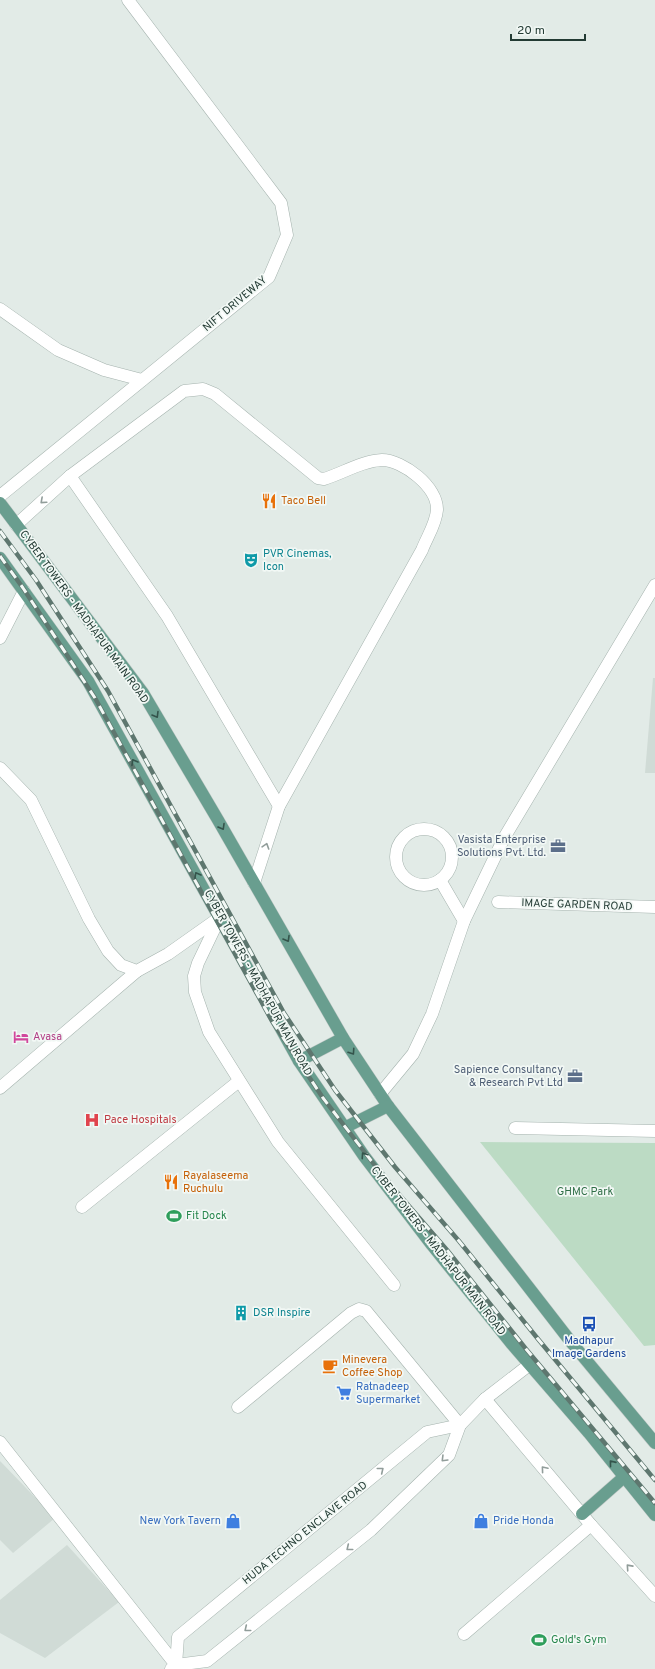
<svg xmlns="http://www.w3.org/2000/svg" width="655" height="1669" viewBox="0 0 655 1669" font-family="Overpass,sans-serif">
	<style>
		.built { fill: #d0dbd6 }
		.green { fill: #bcdbc4 }
		.lines { fill: none; stroke-linecap: round; stroke-linejoin: round }
		.minor-casing { stroke: #a5b3ae; stroke-width: 13 }
		.major-casing { stroke: #c1c8c6; stroke-width: 13 }
		.minor { stroke: #fff; stroke-width: 12 }
		.major { stroke: #699e8f; stroke-width: 12 }
		.rail-casing { stroke: #5e776f; stroke-width: 4.5 }
		.rail { stroke: #f2f8f5; stroke-width: 3; stroke-dasharray: 9; stroke-linecap: butt }
		.oneway { stroke: #919d9a }
		.oneway2 { stroke: #34544b }
		.labels { text-anchor: middle; dominant-baseline: central; stroke-width: 3.5; stroke-linejoin: round; paint-order: stroke }
		.street-label { font-size: 11px; fill: #233b34; stroke: #f2f8f5 }
		.food-label { font-size: 11px; fill: #c56008; stroke: #f2f8f5; text-anchor: start }
		.culture-label { font-size: 11px; fill: #0d838f; stroke: #f2f8f5; text-anchor: start }
		.service-label { font-size: 11px; fill: #4e5e75; stroke: #f2f8f5; text-anchor: end }
		.hotel-label { font-size: 11px; fill: #b23c85; stroke: #f2f8f5; text-anchor: start }
		.health-label { font-size: 11px; fill: #be3a42; stroke: #f2f8f5; text-anchor: start }
		.park-label { font-size: 11px; fill: #306f47; stroke: #f2f8f5 }
		.leisure-label { font-size: 11px; fill: #27864d; stroke: #f2f8f5; text-anchor: start }
		.transit-label { font-size: 11px; fill: #164399; stroke: #f2f8f5 }
		.shop-label { font-size: 11px; fill: #366cbe; stroke: #f2f8f5; text-anchor: start }
	</style>
	<rect width="100%" height="100%" fill="#e2ebe7"/>
	<g class="built">
		<polygon points="653,678 655,678 655,773 645,773"/>
		<polygon points="0,1461 55,1518 13,1553 0,1540"/>
		<polygon points="67,1545 119,1602 45,1658 0,1633 0,1600"/>
	</g>
	<polygon class="green" points="480,1142 655,1143 655,1345 644,1346"/>
	<g class="lines">
		<g class="minor-casing">
			<g id="minor">
				<polyline points="0,309 58,350 104,370 142,380"/>
				<polyline points="70,476 167,616 279,806"/>
				<polyline points="0,496 269,277 287,235 281,203 128,0"/>
				<path d="M 16,525 L 70,476 L 184,391 L 203,389 L 215,394 L 318,478 L 324,479 C 343,473 362,461 382,460 C 403,460 438,487 437,510 C 436,524 427,537 422,550 L 279,806 L 254,883"/>
				<polyline points="0,638 24,591"/>
				<polyline points="0,768 31,800 89,919 108,951 121,965 137,971 168,954 219,918"/>
				<circle cx="424" cy="857" r="28"/>
				<polyline points="440,880 464,921"/>
				<polyline points="498,902 655,907"/>
				<polyline points="220,917 198,963 194,976 195,992 209,1032 278,1142 394,1285"/>
				<polyline points="0,1088 137,971"/>
				<polyline points="380,1094 413,1054 432,1014 464,921 504,838 655,585"/>
				<polyline points="515,1128 655,1131"/>
				<polyline points="82,1207 239,1081"/>
				<polyline points="485,1399 591,1525 655,1596"/>
				<polyline points="238,1407 351,1313 359,1309 366,1311 460,1425"/>
				<polyline points="0,1442 176,1665"/>
				<polyline points="464,1634 591,1525"/>
				<polyline points="176,1665 178,1637 427,1432 460,1425"/>
				<polyline points="171,1669 176,1665 207,1661 371,1530 449,1455 460,1425 485,1399 529,1365"/>
			</g>
		</g>
		<g class="major-casing">
			<g id="major">
				<polyline points="0,503 143,693 218,820 343,1038 388,1106 571,1342 655,1443"/>
				<polyline points="0,558 88,681 299,1061 364,1156 432,1245 511,1343 589,1433 655,1515"/>
				<polyline points="299,1061 343,1038"/>
				<polyline points="346,1127 388,1106"/>
				<polyline points="582,1514 624,1477"/>
			</g>
		</g>
		<use href="#minor" class="minor"/>
		<use href="#major" class="major"/>
		<g class="rail-casing">
			<g id="rail">
				<polyline points="0,531 36,580 108,691 284,1013 335,1090 395,1167 459,1241 538,1339 655,1480"/>
				<polyline points="0,556 23,588 95,698 272,1021 323,1098 383,1176 447,1250 526,1349 655,1503"/>
			</g>
		</g>
		<use href="#rail" class="rail"/>
	</g>
	<defs><path id="oneway-chevron" d="M-2-3.5L2.5 0L-2 3.5" fill="none" stroke-width="1.6" stroke-linecap="round" stroke-linejoin="round"/></defs>
	<g class="oneway">
		<use href="#oneway-chevron" transform="translate(43 501) rotate(138)"/>
		<use href="#oneway-chevron" transform="translate(266 846) rotate(-72)"/>
		<use href="#oneway-chevron" transform="translate(444 1459) rotate(135)"/>
		<use href="#oneway-chevron" transform="translate(544 1469) rotate(-130)"/>
		<use href="#oneway-chevron" transform="translate(381 1470) rotate(-39)"/>
		<use href="#oneway-chevron" transform="translate(349 1548) rotate(141)"/>
		<use href="#oneway-chevron" transform="translate(629 1567) rotate(-132)"/>
		<use href="#oneway-chevron" transform="translate(247 1629) rotate(141)"/>
	</g>
	<g class="oneway2">
		<use href="#oneway-chevron" transform="translate(156 715) rotate(59)"/>
		<use href="#oneway-chevron" transform="translate(134 762) rotate(-120)"/>
		<use href="#oneway-chevron" transform="translate(222 827) rotate(60)"/>
		<use href="#oneway-chevron" transform="translate(197 875) rotate(-119)"/>
		<use href="#oneway-chevron" transform="translate(287 939) rotate(60)"/>
		<use href="#oneway-chevron" transform="translate(352 1052) rotate(56)"/>
		<use href="#oneway-chevron" transform="translate(364 1155) rotate(-124)"/>
		<use href="#oneway-chevron" transform="translate(612 1463) rotate(-129)"/>
	</g>
	<defs>
		<g id="restaurant-bare" transform="scale(1.2)"><path d="M-5-6h1v4h1v-4h1v4h1v-4h1v5L-1.5 .5V6h-2V.5L-5-1ZM5-6V6H3V1.5H1.5Q1.5-4 5-6Z" fill="#e8710a" stroke="#f2f8f5" stroke-width="2.5" paint-order="stroke"/></g>
		<g id="theatre-bare" transform="scale(1.2)"><path d="M-5-5.5Q0-4 5-5.5V0Q5 5 0 6Q-5 5-5 0ZM-3.3-2.5H-1v1.5H-3.3ZM1-2.5H3.3v1.5H1ZM-2.8 1Q0 5.5 2.8 1Z" fill="#0f9aa8" stroke="#f2f8f5" stroke-width="2.5" paint-order="stroke"/></g>
		<g id="office-bare" transform="scale(1.2)"><path d="M-6-3h4V-5.5h4V-3h4V5H-6ZM-1-4.5V-3h2v-1.5ZM-6 0V1H6V0Z" fill="#5c6f8a" stroke="#f2f8f5" stroke-width="2.5" paint-order="stroke"/></g>
		<g id="hotel-bare" transform="scale(1.2)"><path d="M-6-4.5h1.5V1H6V5H4.5V3h-9V5H-6ZM-4 0a1.8 1.8 0 1 1 3.6 0ZM.5 0V-2.5h3Q6-2.5 6 0Z" fill="#d1479c" stroke="#f2f8f5" stroke-width="2.5" paint-order="stroke"/></g>
		<g id="hospital-bare" transform="scale(1.2)"><path d="M-5-5h3v3.5h4V-5h3V5h-3V1.5h-4V5h-3Z" fill="#e0444e" stroke="#f2f8f5" stroke-width="2.5" paint-order="stroke"/></g>
		<g id="stadium-bare" transform="scale(1.2)"><path d="M0-5a6.5 5 0 1 0 0 10a6.5 5 0 1 0 0-10ZM-3.5-1.8h7v3.6h-7Z" fill="#2e9e5b" stroke="#f2f8f5" stroke-width="2.5" paint-order="stroke"/></g>
		<g id="building-bare" transform="scale(1.2)"><path d="M-4-6H4V6H1V3H-1V6H-4ZM-2.5-4.3h1.7v1.8h-1.7ZM.8-4.3h1.7v1.8H.8ZM-2.5-1h1.7V.8h-1.7ZM.8-1h1.7V.8H.8Z" fill="#0f9aa8" stroke="#f2f8f5" stroke-width="2.5" paint-order="stroke"/></g>
		<g id="bus-bare" transform="scale(1.2)"><path d="M-5-6H5V4H4V6H2V4H-2V6H-4V4H-5ZM-3.5-4V0h7V-4ZM-3.5 1.2v1.5H-2V1.2ZM2 1.2v1.5H3.5V1.2Z" fill="#1a4fb4" stroke="#f2f8f5" stroke-width="2.5" paint-order="stroke"/></g>
		<g id="cafe-bare" transform="scale(1.2)"><path d="M-5.5-4.5H6V0H3Q3 3.5 0 3.5H-2.5Q-5.5 3.5-5.5 0ZM3-3.2v2h1.7v-2ZM-6 4.5H4V6H-6Z" fill="#e8710a" stroke="#f2f8f5" stroke-width="2.5" paint-order="stroke"/></g>
		<g id="supermarket-bare" transform="scale(1.2)"><path d="M-6-5.5h2.5l.6 2H6L4.5 2H-2.5L-4.4-4H-6ZM-1.5 3.2a1.3 1.3 0 1 0 .1 0ZM3 3.2a1.3 1.3 0 1 0 .1 0Z" fill="#3f7fe0" stroke="#f2f8f5" stroke-width="2.5" paint-order="stroke"/></g>
		<g id="shop-bare" transform="scale(1.2)"><path d="M-5-2.5h2.3a2.7 3.5 0 0 1 5.4 0H5L5.5 6h-11ZM-1.5-2.5h3a1.5 2.3 0 0 0-3 0Z" fill="#3f7fe0" stroke="#f2f8f5" stroke-width="2.5" paint-order="stroke"/></g>
	</defs>
	<g fill-rule="evenodd">
		<use href="#restaurant-bare" x="269" y="501"/>
		<use href="#theatre-bare" x="251" y="560"/>
		<use href="#office-bare" x="558" y="846"/>
		<use href="#hotel-bare" x="21" y="1037"/>
		<use href="#office-bare" x="575" y="1076"/>
		<use href="#hospital-bare" x="92" y="1120"/>
		<use href="#restaurant-bare" x="171" y="1182"/>
		<use href="#stadium-bare" x="174" y="1216"/>
		<use href="#building-bare" x="241" y="1313"/>
		<use href="#bus-bare" x="589" y="1324"/>
		<use href="#cafe-bare" x="330" y="1366"/>
		<use href="#supermarket-bare" x="344" y="1393"/>
		<use href="#shop-bare" x="233" y="1521"/>
		<use href="#shop-bare" x="481" y="1521"/>
		<use href="#stadium-bare" x="539" y="1640"/>
	</g>
	<g class="labels">
		<g class="street-label">
			<text transform="translate(235 304) rotate(-40)">NIFT DRIVEWAY</text>
			<text transform="translate(84 617) rotate(54)">CYBER TOWERS - MADHAPUR MAIN ROAD</text>
			<text transform="translate(577 905) rotate(2)">IMAGE GARDEN ROAD</text>
			<text transform="translate(258 983) rotate(61)">CYBER TOWERS - MADHAPUR MAIN ROAD</text>
			<text transform="translate(438 1251) rotate(52)">CYBER TOWERS - MADHAPUR MAIN ROAD</text>
			<text transform="translate(305 1533) rotate(-39)">HUDA TECHNO ENCLAVE ROAD</text>
		</g>
		<g class="food-label">
			<text x="281" y="501">Taco Bell</text>
			<text x="183" y="1176">Rayalaseema<tspan x="183" dy="13">Ruchulu</tspan></text>
			<text x="342" y="1360">Minevera<tspan x="342" dy="13">Coffee Shop</tspan></text>
		</g>
		<g class="culture-label">
			<text x="263" y="554">PVR Cinemas,<tspan x="263" dy="13">Icon</tspan></text>
			<text x="253" y="1313">DSR Inspire</text>
		</g>
		<g class="service-label">
			<text x="546" y="840">Vasista Enterprise<tspan x="546" dy="13">Solutions Pvt. Ltd.</tspan></text>
			<text x="563" y="1070">Sapience Consultancy<tspan x="563" dy="13">&amp; Research Pvt Ltd</tspan></text>
		</g>
		<g class="hotel-label">
			<text x="33" y="1037">Avasa</text>
		</g>
		<g class="health-label">
			<text x="104" y="1120">Pace Hospitals</text>
		</g>
		<g class="park-label">
			<text x="585" y="1192">GHMC Park</text>
		</g>
		<g class="leisure-label">
			<text x="186" y="1216">Fit Dock</text>
			<text x="551" y="1640">Gold's Gym</text>
		</g>
		<g class="transit-label">
			<text x="589" y="1341">Madhapur<tspan x="589" dy="13">Image Gardens</tspan></text>
		</g>
		<g class="shop-label">
			<text x="356" y="1387">Ratnadeep<tspan x="356" dy="13">Supermarket</tspan></text>
			<text x="221" y="1521" text-anchor="end">New York Tavern</text>
			<text x="493" y="1521">Pride Honda</text>
		</g>
	</g>
	<path d="M511 34v6h74v-6" fill="none" stroke="#233b34" stroke-width="2"/>
	<text x="517" y="34" font-size="12" fill="#233b34" stroke="#f2f8f5" stroke-width="3" paint-order="stroke">20 m</text>
</svg>
